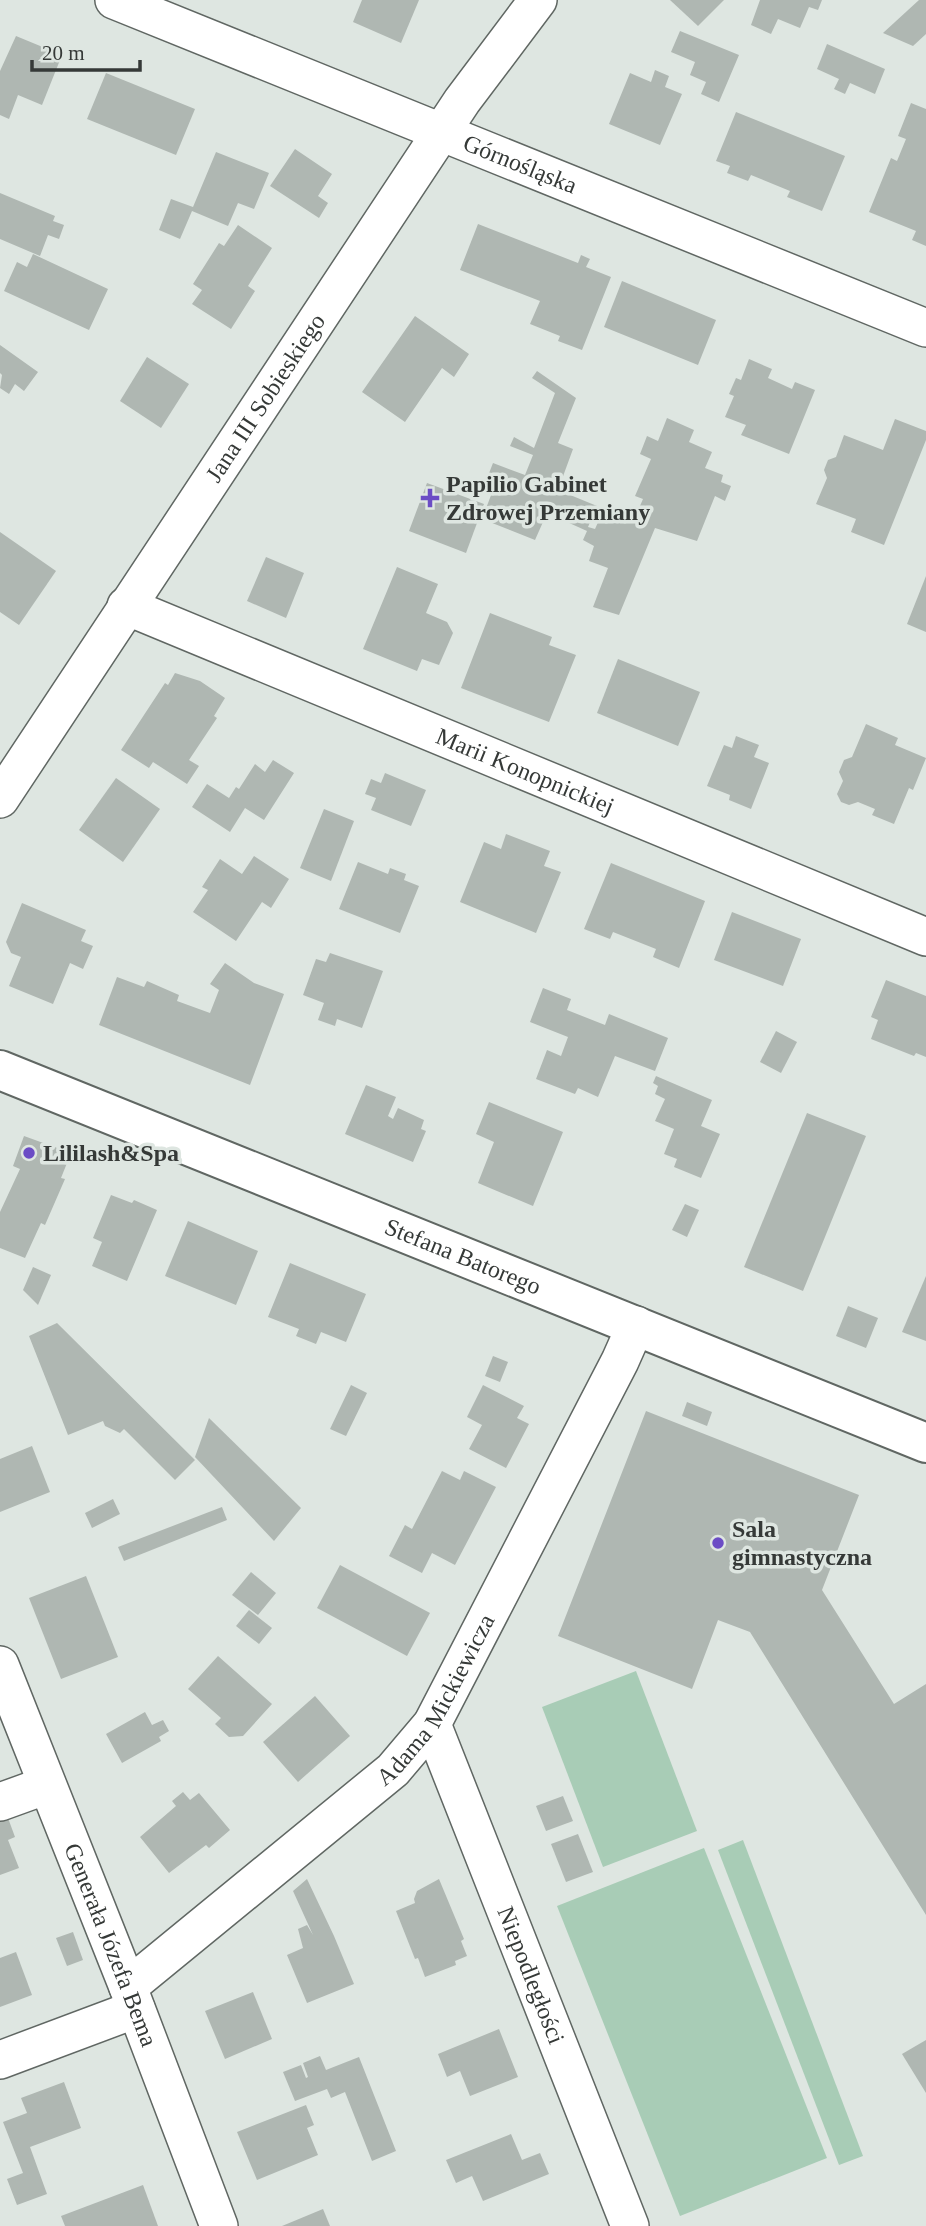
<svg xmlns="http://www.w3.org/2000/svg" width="926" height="2226" viewBox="0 0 926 2226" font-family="Georgia,serif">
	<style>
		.green { fill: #a8ccb6 }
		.building { fill: #afb7b2 }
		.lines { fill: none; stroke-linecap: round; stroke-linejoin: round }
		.minor-casing { stroke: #606763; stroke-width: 40 }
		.tertiary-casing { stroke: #606763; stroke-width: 42 }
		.minor { stroke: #fff; stroke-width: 37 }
		.tertiary { stroke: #fff; stroke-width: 38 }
		.poi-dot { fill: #6b4cc5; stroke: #dee6e1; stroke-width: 2.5 }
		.labels { text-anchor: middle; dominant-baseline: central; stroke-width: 7; stroke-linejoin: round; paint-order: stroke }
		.street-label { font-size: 24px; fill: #353937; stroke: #dee6e1 }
		.poi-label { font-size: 24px; font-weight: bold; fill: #353937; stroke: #dee6e1; text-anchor: start }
	</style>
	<rect width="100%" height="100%" fill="#dee6e1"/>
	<g class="green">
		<polygon points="636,1671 697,1831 603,1867 542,1707"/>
		<polygon points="743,1840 863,2156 839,2165 718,1850"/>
		<polygon points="704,1848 827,2158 680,2216 557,1906"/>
	</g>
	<g class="building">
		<polygon points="362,0 419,0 401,43 353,22"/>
		<polygon points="670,0 724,0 698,26"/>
		<polygon points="760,0 822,0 818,10 809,7 800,28 778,19 771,34 751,25"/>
		<polygon points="919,0 926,0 926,34 913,46 883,33"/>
		<polygon points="680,31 739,55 719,102 701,94 706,82 690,75 695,62 671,52"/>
		<polygon points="16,36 62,55 42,105 18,95 9,119 0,115 0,71"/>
		<polygon points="827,44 885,69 875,94 850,83 845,94 834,89 839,79 817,69"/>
		<polygon points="655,70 669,76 665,87 682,94 660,145 609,124 630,73 651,82"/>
		<polygon points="106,73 195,109 176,155 87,119"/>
		<polygon points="911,103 926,109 926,246 912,240 916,231 869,212 891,158 897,161 906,139 898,136"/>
		<polygon points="736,112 845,156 822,211 787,197 790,191 751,175 748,181 727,173 730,166 716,161"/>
		<polygon points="295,149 332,174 318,196 328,203 319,218 270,186"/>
		<polygon points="216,152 269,173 254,209 238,203 228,226 192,211 180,239 159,230 171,199 193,207"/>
		<polygon points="0,193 55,216 53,221 64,225 59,239 48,235 40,256 0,239"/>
		<polygon points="478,224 578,263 581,255 590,259 586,267 611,277 582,350 558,341 560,336 530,324 540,301 460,270"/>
		<polygon points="238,225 272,248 248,286 255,291 231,329 192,304 202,290 193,284 219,243 224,246"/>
		<polygon points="33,254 108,289 89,330 4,291 17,262 27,267"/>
		<polygon points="622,281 716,320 698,365 604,327"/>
		<polygon points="415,316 469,354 454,377 442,368 405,422 362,392"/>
		<polygon points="0,345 38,372 24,391 15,384 9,394 0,388 2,375 0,373"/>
		<polygon points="147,357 189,384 161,428 120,401"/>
		<polygon points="749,359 772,369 768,378 792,389 795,382 815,390 789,454 741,435 746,425 725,417 734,396 729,394 736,378 741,380"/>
		<polygon points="537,371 576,398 558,443 573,449 558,490 597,506 588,527 595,529 604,509 633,522 643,499 635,496 651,459 640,454 647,436 658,441 667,418 694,430 689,442 712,452 705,468 723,475 721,482 731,486 725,501 715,496 697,541 655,528 619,615 593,607 608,568 589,561 594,546 583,540 587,531 547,513 535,540 482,519 493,490 484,486 493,463 525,475 533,455 510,446 514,437 534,448 555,393 532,378"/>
		<polygon points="895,419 926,431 926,440 884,545 851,532 856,519 816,504 827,478 824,470 828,460 836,457 844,435 883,450"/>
		<polygon points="427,483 484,504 466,553 409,531"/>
		<polygon points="0,532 56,571 19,625 0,612"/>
		<polygon points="266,557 304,573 286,618 247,601"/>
		<polygon points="397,567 438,584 426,613 447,622 453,633 439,665 422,659 417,671 363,649"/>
		<polygon points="926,576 926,632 907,624"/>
		<polygon points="490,613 552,637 549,645 576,655 549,722 461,688"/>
		<polygon points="618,659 700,692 678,746 597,713"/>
		<polygon points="175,673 200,681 225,698 214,716 217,718 189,760 199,766 187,784 153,762 149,768 121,750 165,683 168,685"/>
		<polygon points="866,724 898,738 895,745 926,758 913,790 909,788 894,824 872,815 875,809 858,802 849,805 841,802 837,794 843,781 839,772 844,760 852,757"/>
		<polygon points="736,736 759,745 754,757 769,763 751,809 729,800 730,795 707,786 724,745 732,748"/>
		<polygon points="273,760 294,773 264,820 245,808 230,832 192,807 207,784 229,798 236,787 239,789 255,764 265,772"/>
		<polygon points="385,773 426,790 411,826 371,810 376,798 365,794 371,779 381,783"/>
		<polygon points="116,778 160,809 123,862 79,830"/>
		<polygon points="324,809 354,821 331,881 300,868"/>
		<polygon points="506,834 550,851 544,866 561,872 536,933 460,902 484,842 501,849"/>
		<polygon points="254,856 289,879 271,908 262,902 236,941 193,912 208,890 202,887 220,859 242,874"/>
		<polygon points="358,862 388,874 390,868 406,874 404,880 419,886 400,933 339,909"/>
		<polygon points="611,863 705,901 679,968 653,957 656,949 613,932 610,939 584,929"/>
		<polygon points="22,903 86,930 81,941 93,946 83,969 70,963 53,1004 9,986 21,957 11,953 6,942"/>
		<polygon points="732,912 801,939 783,986 714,960"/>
		<polygon points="330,953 383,971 362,1028 337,1019 335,1026 318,1020 324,1003 303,995 316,959 326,962"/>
		<polygon points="225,963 254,983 284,994 250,1085 99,1025 117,977 144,987 147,981 179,995 177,1001 210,1013 219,990 210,984"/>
		<polygon points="886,980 926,996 926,1057 916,1053 914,1056 871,1039 878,1020 871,1017"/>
		<polygon points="543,988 571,999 567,1010 605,1025 609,1014 668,1038 655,1071 615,1056 598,1097 578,1088 575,1094 536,1079 547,1050 561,1056 568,1037 530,1022"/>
		<polygon points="776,1031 797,1042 781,1073 760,1062"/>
		<polygon points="656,1076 712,1100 701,1126 720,1134 701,1178 674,1167 677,1159 664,1154 674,1129 655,1121 665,1099 655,1094 658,1086 653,1083"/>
		<polygon points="366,1085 396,1097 388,1116 393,1119 398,1108 424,1120 421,1129 426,1131 413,1162 345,1134"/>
		<polygon points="489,1102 563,1132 533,1206 478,1183 494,1142 476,1134"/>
		<polygon points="807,1113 866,1136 803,1291 744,1267"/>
		<polygon points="24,1136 71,1153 61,1178 65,1179 45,1225 41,1223 25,1258 0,1248 0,1212 20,1169 13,1166"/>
		<polygon points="111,1195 132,1203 134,1200 157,1210 127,1281 92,1266 102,1242 93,1238"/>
		<polygon points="685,1204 699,1210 687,1237 672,1230"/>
		<polygon points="188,1221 258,1251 236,1305 165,1276"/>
		<polygon points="290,1263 366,1294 346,1342 321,1332 316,1344 296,1336 299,1329 268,1317"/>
		<polygon points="33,1267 51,1275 38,1305 23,1290"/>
		<polygon points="926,1276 926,1341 902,1332"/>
		<polygon points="848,1306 878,1318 866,1348 836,1336"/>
		<polygon points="57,1323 195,1460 175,1480 124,1429 120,1433 105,1426 103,1421 68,1435 29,1336"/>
		<polygon points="493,1356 508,1362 500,1382 485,1376"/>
		<polygon points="351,1385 367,1393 346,1436 330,1429"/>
		<polygon points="483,1385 524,1406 517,1418 529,1424 506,1468 469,1449 482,1425 467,1417"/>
		<polygon points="687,1402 712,1412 707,1426 682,1416"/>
		<polygon points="646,1411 859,1495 822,1590 894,1704 926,1684 926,1915 750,1632 718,1620 692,1689 558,1636"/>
		<polygon points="209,1418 301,1508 274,1541 195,1457"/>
		<polygon points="32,1446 50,1492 0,1512 0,1459"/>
		<polygon points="442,1471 460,1480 464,1471 496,1487 455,1565 432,1553 422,1573 389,1556 405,1525 412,1529"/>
		<polygon points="113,1499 120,1514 92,1528 85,1513"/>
		<polygon points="222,1507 227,1520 124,1561 118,1547"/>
		<polygon points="340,1565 430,1613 407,1656 317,1608"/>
		<polygon points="251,1572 276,1593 258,1615 232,1595"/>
		<polygon points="86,1576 118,1657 61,1679 29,1598"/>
		<polygon points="249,1610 272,1628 259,1644 236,1626"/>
		<polygon points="218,1656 272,1704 243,1736 229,1737 215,1724 221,1718 188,1689"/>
		<polygon points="315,1696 350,1736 298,1782 263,1742"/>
		<polygon points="145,1712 152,1725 163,1720 169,1731 159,1737 161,1741 122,1763 106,1734"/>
		<polygon points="183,1792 190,1800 199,1793 230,1830 209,1848 206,1845 169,1873 140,1837 176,1806 172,1801"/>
		<polygon points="563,1796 573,1821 546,1831 536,1806"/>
		<polygon points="8,1818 15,1837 8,1840 19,1868 0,1875 0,1821"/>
		<polygon points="578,1834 593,1872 566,1882 551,1844"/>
		<polygon points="307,1879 334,1936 354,1984 307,2003 287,1955 303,1948 298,1929 307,1925 313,1935 293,1891"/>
		<polygon points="439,1879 464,1939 461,1941 467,1956 455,1961 456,1965 425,1977 418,1958 415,1959 396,1911 415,1903 414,1899 417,1891"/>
		<polygon points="73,1932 83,1960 67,1966 56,1938"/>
		<polygon points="16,1952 32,1995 0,2007 0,1958"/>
		<polygon points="253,1992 272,2039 225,2059 205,2011"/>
		<polygon points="499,2029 518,2077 470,2096 460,2071 447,2077 438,2054"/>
		<polygon points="926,2040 926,2093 902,2054"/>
		<polygon points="320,2056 326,2070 359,2057 396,2151 372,2161 345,2092 331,2098 327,2089 295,2101 283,2072 301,2065 306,2078 308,2077 303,2063"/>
		<polygon points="64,2082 81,2128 30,2147 47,2194 17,2205 7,2179 23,2173 3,2122 27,2113 21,2098"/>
		<polygon points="306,2105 314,2125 307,2128 318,2155 257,2180 237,2132"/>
		<polygon points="511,2134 522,2160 540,2153 549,2174 483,2201 472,2176 456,2183 446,2160"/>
		<polygon points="143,2185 158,2226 65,2226 61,2216"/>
		<polygon points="323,2209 330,2226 282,2226"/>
	</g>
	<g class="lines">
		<g class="minor-casing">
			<g id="minor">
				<path id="s1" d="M 114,0 L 926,328"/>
				<path id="s2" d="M 126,606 L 926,937"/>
				<path id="s3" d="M 0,799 L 462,101 L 538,0"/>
				<path id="s4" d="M 0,1665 L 128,1987 L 219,2226"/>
				<path id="s5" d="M 432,1724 L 630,2226"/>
				<polyline points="0,1802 47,1785"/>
				<path id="s6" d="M 128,1987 L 393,1770 L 432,1724 L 620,1361 L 636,1325"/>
				<polyline points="0,2060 136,2009"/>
			</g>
		</g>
		<g class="tertiary-casing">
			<g id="tertiary">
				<path id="s7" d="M 0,1070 L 926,1443"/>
			</g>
		</g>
		<use href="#minor" class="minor"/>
		<use href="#tertiary" class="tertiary"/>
	</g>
	<g class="poi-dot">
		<path d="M426.5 487.5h7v7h7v7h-7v7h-7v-7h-7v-7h7z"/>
		<circle cx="29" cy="1153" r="7"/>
		<circle cx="718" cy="1543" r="7"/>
	</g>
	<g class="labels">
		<g class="street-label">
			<text stroke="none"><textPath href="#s1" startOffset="438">Górnośląska</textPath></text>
			<text stroke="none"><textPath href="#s3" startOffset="481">Jana III Sobieskiego</textPath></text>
			<text stroke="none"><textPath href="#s2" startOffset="432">Marii Konopnickiej</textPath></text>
			<text stroke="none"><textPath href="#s7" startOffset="499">Stefana Batorego</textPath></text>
			<text stroke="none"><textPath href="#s6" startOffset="425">Adama Mickiewicza</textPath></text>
			<text stroke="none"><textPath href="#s4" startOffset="301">Generała Józefa Bema</textPath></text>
			<text stroke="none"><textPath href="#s5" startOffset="270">Niepodległości</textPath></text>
		</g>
		<g class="poi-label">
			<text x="446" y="484">Papilio Gabinet<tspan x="446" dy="28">Zdrowej Przemiany</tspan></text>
			<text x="43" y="1153">Lililash&amp;Spa</text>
			<text x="732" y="1529">Sala<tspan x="732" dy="28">gimnastyczna</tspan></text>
		</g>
	</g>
	<path d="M32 60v10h108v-10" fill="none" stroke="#353937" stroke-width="3.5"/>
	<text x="42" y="60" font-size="21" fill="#353937" stroke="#dee6e1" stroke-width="5" paint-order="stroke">20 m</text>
</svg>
